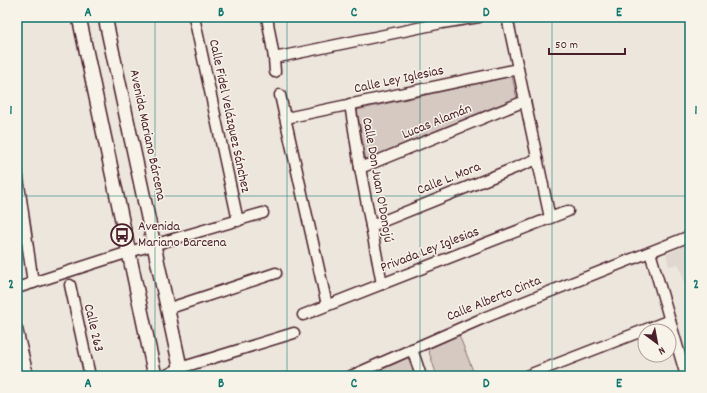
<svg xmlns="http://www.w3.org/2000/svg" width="707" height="393" viewBox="0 0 707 393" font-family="Dekko,sans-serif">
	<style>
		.built { fill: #e0d7d0 }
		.green { fill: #d5c9c2; stroke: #907476 }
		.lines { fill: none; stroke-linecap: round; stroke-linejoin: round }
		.minor-casing { stroke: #4a1f2b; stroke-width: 13 }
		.tertiary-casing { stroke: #4a1f2b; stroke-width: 16 }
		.minor { stroke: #f7f3e8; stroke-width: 10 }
		.tertiary { stroke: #f7f3e8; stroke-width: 13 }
		.grid { fill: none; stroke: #0f766e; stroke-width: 1; stroke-opacity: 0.55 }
		.labels { text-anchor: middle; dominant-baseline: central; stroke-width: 3; stroke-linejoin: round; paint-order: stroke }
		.street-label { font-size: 14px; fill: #4a1f2b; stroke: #f7f3e8 }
		.poi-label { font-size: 14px; fill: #4a1f2b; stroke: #f7f3e8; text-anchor: start }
		.neatline { fill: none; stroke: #0f766e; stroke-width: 1.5 }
		.grid-label { font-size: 13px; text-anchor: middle; font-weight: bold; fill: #0f766e }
	</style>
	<rect width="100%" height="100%" fill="#ece6dd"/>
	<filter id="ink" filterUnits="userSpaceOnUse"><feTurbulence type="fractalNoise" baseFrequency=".025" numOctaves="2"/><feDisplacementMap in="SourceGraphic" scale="8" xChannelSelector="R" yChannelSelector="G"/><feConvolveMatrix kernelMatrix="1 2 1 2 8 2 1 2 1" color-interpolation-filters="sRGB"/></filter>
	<g filter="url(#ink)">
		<polygon class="built" points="690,244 690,301 679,264 669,266 666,254"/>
		<g class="green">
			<polygon points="512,76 517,99 366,160 357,110"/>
			<polygon points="459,335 475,376 437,376 428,349"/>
			<polygon points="409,357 415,376 375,376 374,373"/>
		</g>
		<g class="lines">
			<g class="minor-casing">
				<g id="minor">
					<polyline points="194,17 238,221"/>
					<polyline points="267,17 274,58 275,72"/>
					<polyline points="507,17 550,218"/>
					<polyline points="274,58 442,23 479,17"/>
					<polyline points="280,95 327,305"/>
					<polyline points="350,104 360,168 382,284"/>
					<polyline points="286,118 518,69"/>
					<polyline points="360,168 525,101"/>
					<polyline points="17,171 33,283"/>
					<polyline points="371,226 537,159"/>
					<polyline points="650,252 686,376"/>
					<polyline points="70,285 90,376"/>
					<polyline points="17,288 129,252 263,213"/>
					<polyline points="167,309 276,273"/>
					<polyline points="303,315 568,211"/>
					<polyline points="17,329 28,376"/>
					<polyline points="412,349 421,376"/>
					<polyline points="165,376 180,368 294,333"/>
					<polyline points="351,376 486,317 690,236"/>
					<polyline points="526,376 670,320"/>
				</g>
			</g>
			<g class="tertiary-casing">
				<g id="tertiary">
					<polyline points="79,17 155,376"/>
					<polyline points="105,17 182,376"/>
				</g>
			</g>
			<use href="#minor" class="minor"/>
			<use href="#tertiary" class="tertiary"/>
		</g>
	</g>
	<path class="grid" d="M 155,17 L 155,376M 287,17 L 287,376M 420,17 L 420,376M 552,17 L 552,376M 17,196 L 690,196"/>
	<defs>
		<g id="bus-ring" transform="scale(1.15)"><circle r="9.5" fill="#f7f3e8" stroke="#4a1f2b" stroke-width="1.5"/><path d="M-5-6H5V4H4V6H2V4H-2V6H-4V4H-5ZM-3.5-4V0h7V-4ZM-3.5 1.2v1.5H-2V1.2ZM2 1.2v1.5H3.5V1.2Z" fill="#4a1f2b"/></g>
	</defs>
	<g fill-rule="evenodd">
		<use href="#bus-ring" x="122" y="235"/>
	</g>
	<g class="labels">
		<g class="street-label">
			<text transform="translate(399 80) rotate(-12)">Calle Ley Iglesias</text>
			<text transform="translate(229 116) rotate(78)">Calle Fidel Velázquez Sánchez</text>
			<text transform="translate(437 122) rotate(-22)">Lucas Alamán</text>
			<text transform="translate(147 135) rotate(78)">Avenida Mariano Bárcena</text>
			<text transform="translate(449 179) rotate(-22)">Calle L. Mora</text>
			<text transform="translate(377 180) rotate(80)">Calle Don Juan O'Donojú</text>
			<text transform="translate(430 250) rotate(-21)">Privada Ley Iglesias</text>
			<text transform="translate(494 299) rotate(-22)">Calle Alberto Cinta</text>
			<text transform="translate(93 328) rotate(77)">Calle 263</text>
		</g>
		<g class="poi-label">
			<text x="138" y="227">Avenida<tspan x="138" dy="16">Mariano Barcena</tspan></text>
		</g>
	</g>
	<rect width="707" height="393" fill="none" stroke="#f7f3e8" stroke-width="44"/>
	<g transform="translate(657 343) rotate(148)"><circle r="19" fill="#f7f3e8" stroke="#b29e9c"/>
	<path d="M0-3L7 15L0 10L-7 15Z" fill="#4a1f2b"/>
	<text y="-6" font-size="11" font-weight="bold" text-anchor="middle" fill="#4a1f2b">N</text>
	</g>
	<path d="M549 48v6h76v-6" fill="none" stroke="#4a1f2b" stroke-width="2"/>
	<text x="555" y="48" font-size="12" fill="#4a1f2b" stroke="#f7f3e8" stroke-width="3" paint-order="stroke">50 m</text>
	<rect x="22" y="22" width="663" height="349" class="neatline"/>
	<g class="grid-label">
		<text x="88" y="16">A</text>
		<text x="221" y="16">B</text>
		<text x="354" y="16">C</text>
		<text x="486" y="16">D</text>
		<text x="619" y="16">E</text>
		<text x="11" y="114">1</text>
		<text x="696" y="114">1</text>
		<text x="11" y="288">2</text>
		<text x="696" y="288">2</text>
		<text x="88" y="387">A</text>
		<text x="221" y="387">B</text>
		<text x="354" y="387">C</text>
		<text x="486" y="387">D</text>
		<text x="619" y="387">E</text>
	</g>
</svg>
